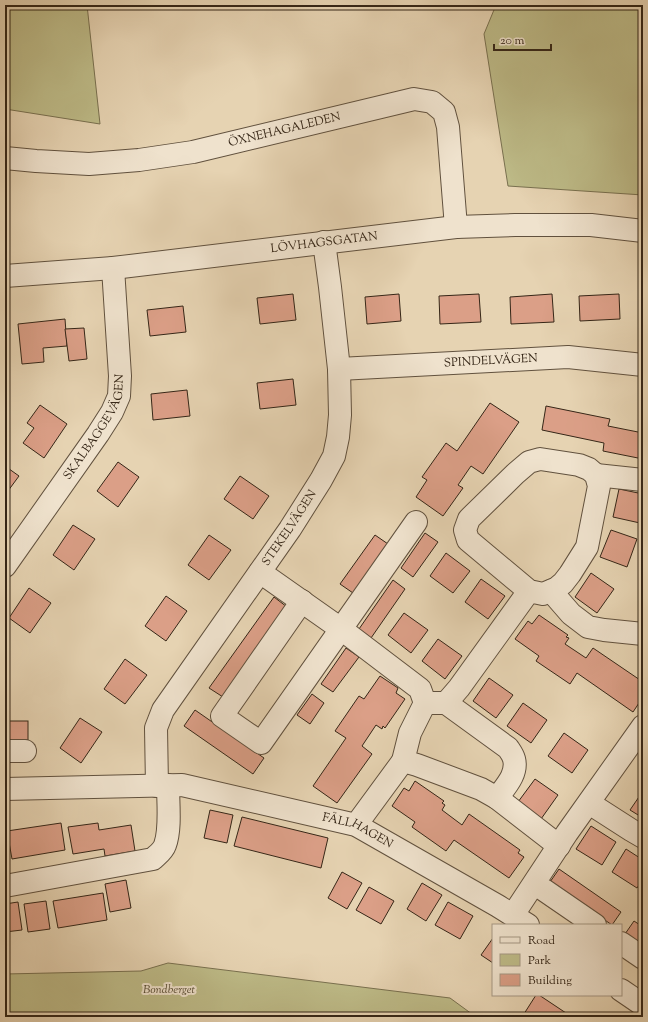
<svg xmlns="http://www.w3.org/2000/svg" width="648" height="1022" viewBox="0 0 648 1022" font-family="'Sorts Mill Goudy',serif">
	<style>
		.green { fill: #bdba87; stroke: #79704f }
		.building { fill: #db9f87; stroke: #352617 }
		.lines { fill: none; stroke-linecap: round; stroke-linejoin: round }
		.minor-casing { stroke: #61513e; stroke-width: 24 }
		.minor { stroke: #efe2cd; stroke-width: 22 }
		.labels { text-anchor: middle; dominant-baseline: central; stroke-width: 4; stroke-linejoin: round; paint-order: stroke }
		.street-label { font-size: 12px; fill: #352617; stroke: #efe2cd }
		.park-label { font-size: 12px; font-style: italic; fill: #574b33; stroke: #efe2cd }
	</style>
	<rect width="100%" height="100%" fill="#e6d3b2"/>
	<filter id="stains"><feTurbulence type="fractalNoise" baseFrequency=".005" numOctaves="4"/><feColorMatrix values="0 0 0 0 .2 0 0 0 0 .09 0 0 0 0 .02 0 0 0 .5 -.17"/></filter>
	<radialGradient id="worn" r=".72"><stop offset=".6" stop-color="#630" stop-opacity="0"/><stop offset="1" stop-color="#630" stop-opacity=".3"/></radialGradient>
	<g class="green">
		<polygon points="5,5 87,5 100,124 5,109"/>
		<polygon points="496,5 643,5 643,195 508,186 484,34"/>
		<polygon points="168,963 450,998 476,1017 5,1017 5,974 141,971"/>
	</g>
	<g class="building">
		<polygon points="293,294 296,320 260,324 257,298"/>
		<polygon points="399,294 401,321 367,324 365,297"/>
		<polygon points="479,294 481,322 440,324 439,296"/>
		<polygon points="552,294 554,322 511,324 510,297"/>
		<polygon points="619,294 620,319 580,321 579,296"/>
		<polygon points="183,306 186,332 150,336 147,310"/>
		<polygon points="65,319 67,346 43,348 44,362 22,364 18,324"/>
		<polygon points="84,328 87,359 69,361 65,329"/>
		<polygon points="293,379 296,405 260,409 257,383"/>
		<polygon points="187,390 190,416 153,420 151,394"/>
		<polygon points="490,403 519,422 483,474 471,466 458,485 463,488 443,516 416,497 427,480 422,477 446,443 457,451"/>
		<polygon points="40,405 67,424 44,458 23,443 34,428 27,423"/>
		<polygon points="546,406 610,419 608,426 643,433 643,459 603,451 604,443 542,430"/>
		<polygon points="118,462 139,477 118,507 97,491"/>
		<polygon points="5,466 19,476 5,495"/>
		<polygon points="240,476 269,496 253,519 224,499"/>
		<polygon points="619,489 643,494 643,511 640,523 613,517"/>
		<polygon points="73,525 95,539 74,570 53,555"/>
		<polygon points="611,530 637,539 627,567 600,557"/>
		<polygon points="425,533 438,542 413,577 401,568"/>
		<polygon points="209,535 231,550 209,580 188,565"/>
		<polygon points="375,535 388,544 353,593 340,584"/>
		<polygon points="446,553 470,571 453,593 430,576"/>
		<polygon points="591,573 614,589 597,613 575,597"/>
		<polygon points="481,579 505,596 488,619 465,602"/>
		<polygon points="393,580 405,589 371,638 359,629"/>
		<polygon points="29,588 51,603 30,633 9,618"/>
		<polygon points="166,596 187,611 166,641 145,626"/>
		<polygon points="274,597 287,607 223,697 209,688"/>
		<polygon points="404,613 428,630 411,653 388,635"/>
		<polygon points="539,615 568,635 566,637 569,638 565,644 586,658 593,648 643,682 643,684 641,687 643,688 643,697 633,712 577,673 570,684 536,661 539,656 515,639 528,621 532,624"/>
		<polygon points="438,639 462,656 445,679 422,661"/>
		<polygon points="346,648 359,657 333,692 321,684"/>
		<polygon points="125,659 147,675 125,704 104,689"/>
		<polygon points="380,676 398,688 396,693 405,699 385,728 383,726 382,729 376,725 362,746 372,754 337,803 313,786 346,738 335,731 359,696 364,699"/>
		<polygon points="489,678 513,695 496,718 473,701"/>
		<polygon points="312,694 324,703 310,724 297,715"/>
		<polygon points="523,703 547,720 531,743 507,726"/>
		<polygon points="195,710 264,758 253,774 184,726"/>
		<polygon points="80,718 102,732 81,763 60,748"/>
		<rect x="5" y="721" width="23" height="19"/>
		<polygon points="564,733 588,750 572,773 548,756"/>
		<polygon points="535,779 558,795 541,819 518,802"/>
		<polygon points="415,781 444,801 442,803 445,805 442,810 462,825 469,814 520,850 518,853 524,857 509,878 454,840 446,851 412,827 415,822 392,806 404,788 409,791"/>
		<polygon points="643,791 643,818 630,810"/>
		<polygon points="210,810 233,815 227,843 204,838"/>
		<polygon points="242,817 328,838 321,868 234,846"/>
		<polygon points="61,823 65,850 12,859 7,831"/>
		<polygon points="98,823 99,830 131,825 135,851 105,856 104,849 73,854 68,827"/>
		<polygon points="591,826 616,842 602,865 576,849"/>
		<polygon points="626,849 643,860 643,879 637,888 612,872"/>
		<polygon points="559,869 621,912 612,925 550,882"/>
		<polygon points="342,872 362,883 347,909 328,898"/>
		<polygon points="126,880 131,908 110,912 105,884"/>
		<polygon points="422,883 442,895 426,921 407,909"/>
		<polygon points="369,887 394,901 381,924 356,910"/>
		<polygon points="103,893 107,920 58,928 53,901"/>
		<polygon points="46,901 50,929 28,932 24,904"/>
		<polygon points="18,902 22,930 5,932 5,904"/>
		<polygon points="448,902 473,916 460,939 435,925"/>
		<polygon points="634,921 643,927 643,947 625,934"/>
		<polygon points="493,938 493,963 481,955"/>
		<polygon points="536,995 539,995 572,1017 522,1017"/>
	</g>
	<g class="lines">
		<g class="minor-casing">
			<g id="minor">
				<path id="s1" d="M 5,158 L 36,161 L 89,164 L 139,160 L 193,152 L 414,99 L 432,102 L 444,112 L 448,127 L 456,227"/>
				<path id="s2" d="M 5,276 L 113,268 L 456,227 L 515,225 L 591,225 L 643,231"/>
				<path id="s3" d="M 339,369 L 568,357 L 643,365"/>
				<polyline points="596,475 643,480"/>
				<path id="s4" d="M 5,566 L 98,434 L 112,412 L 119,396 L 120,376 L 113,268"/>
				<polyline points="260,572 341,629 420,689 425,703"/>
				<polyline points="551,591 571,614 588,627 604,630 643,634"/>
				<polyline points="302,601 222,716 261,743 416,522"/>
				<polyline points="446,703 459,688 529,591 543,594 557,588 563,583 570,574 587,547 599,486 596,475 589,469 579,465 540,459 529,462 515,474 469,519 465,530 468,540 529,591"/>
				<polyline points="5,751 25,751"/>
				<path d="M 403,761 L 410,733 L 425,703 L 446,703 L 508,748 C 510,751 513,755 514,759 C 518,774 505,787 497,798"/>
				<path id="s5" d="M 157,786 L 156,728 L 163,710 L 290,529 L 321,480 L 334,456 L 338,437 L 340,415 L 339,369 L 330,287 L 324,242"/>
				<path id="s6" d="M 5,789 L 182,785 L 356,825 L 498,906 L 528,925"/>
				<polyline points="589,803 631,830 643,837"/>
				<polyline points="356,825 403,761 417,765 481,789 497,798 559,846"/>
				<path d="M 5,886 L 153,859 C 157,855 163,851 165,845 C 171,829 168,803 168,785"/>
				<polyline points="544,890 595,925"/>
				<polyline points="513,915 567,833 643,726"/>
				<polyline points="621,943 643,958"/>
				<polyline points="621,990 643,1005"/>
			</g>
		</g>
		<use href="#minor" class="minor"/>
	</g>
	<g class="labels">
		<g class="street-label">
			<text stroke="none"><textPath href="#s1" startOffset="283">ÖXNEHAGALEDEN</textPath></text>
			<text stroke="none"><textPath href="#s2" startOffset="321">LÖVHAGSGATAN</textPath></text>
			<text stroke="none"><textPath href="#s3" startOffset="152">SPINDELVÄGEN</textPath></text>
			<text stroke="none"><textPath href="#s4" startOffset="167">SKALBAGGEVÄGEN</textPath></text>
			<text stroke="none"><textPath href="#s5" startOffset="299">STEKELVÄGEN</textPath></text>
			<text stroke="none"><textPath href="#s6" startOffset="359">FÄLLHAGEN</textPath></text>
		</g>
		<g class="park-label">
			<text x="169" y="990">Bondberget</text>
		</g>
	</g>
	<rect width="648" height="1022" fill="none" stroke="#e6d3b2" stroke-width="20"/>
	<rect x="6" y="6" width="636" height="1010" fill="none" stroke="#352617" stroke-width="2"/>
	<rect x="10" y="10" width="628" height="1002" fill="none" stroke="#352617"/>
	<rect x="492" y="924" width="130" height="72" fill="#efe2cd" stroke="#a59784"/>
	<rect x="500" y="937" width="20" height="6" fill="#efe2cd" stroke="#a59784"/>
	<text x="528" y="944" font-size="12" fill="#352617">Road</text>
	<rect x="500" y="954" width="20" height="12" fill="#bdba87" stroke="#a59784"/>
	<text x="528" y="964" font-size="12" fill="#352617">Park</text>
	<rect x="500" y="974" width="20" height="12" fill="#db9f87" stroke="#a59784"/>
	<text x="528" y="984" font-size="12" fill="#352617">Building</text>
	<path d="M494 44v6h57v-6" fill="none" stroke="#352617" stroke-width="2"/>
	<text x="500" y="44" font-size="12" fill="#352617" stroke="#efe2cd" stroke-width="3" paint-order="stroke">20 m</text>
	<rect width="100%" height="100%" filter="url(#stains)"/>
	<rect width="100%" height="100%" fill="url(#worn)"/>
</svg>
